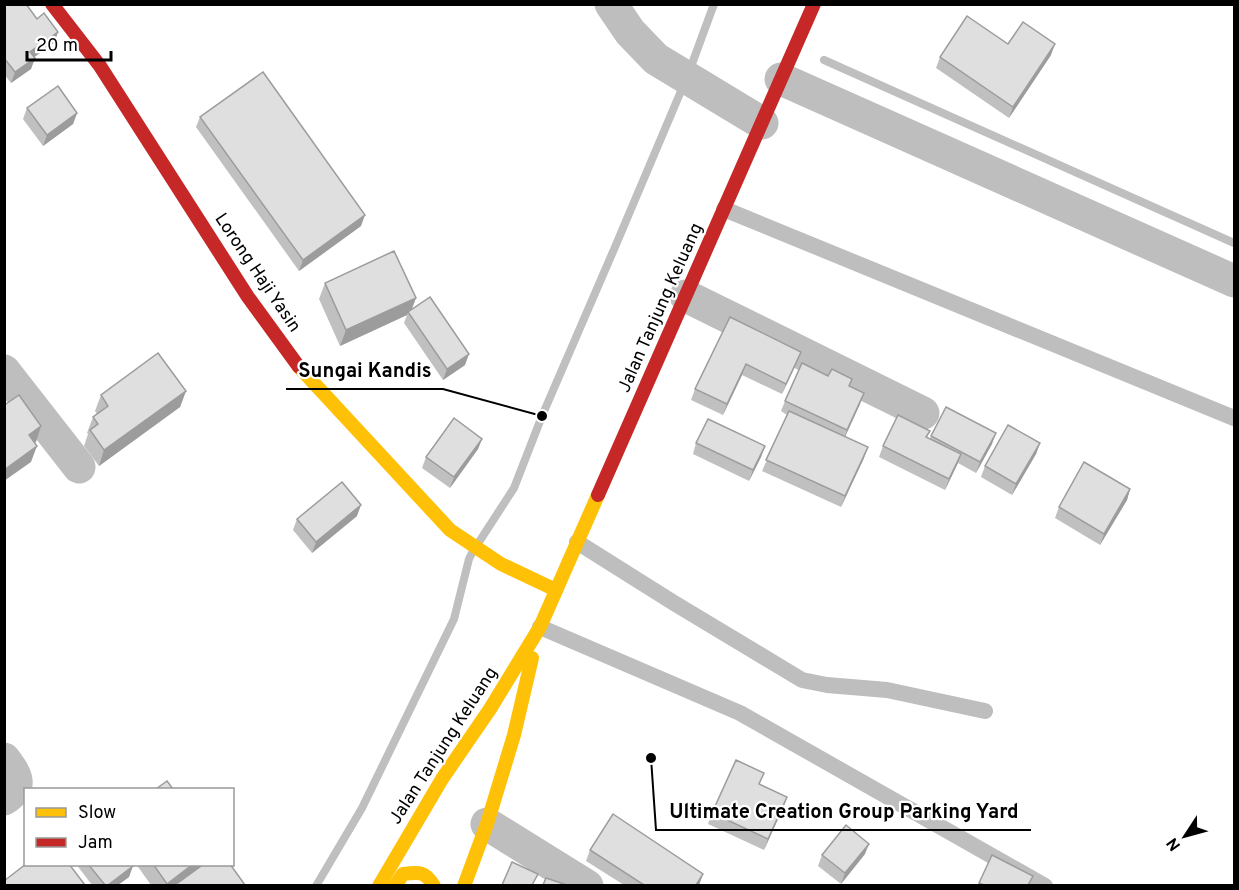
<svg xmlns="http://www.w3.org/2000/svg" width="1239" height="890" viewBox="0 0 1239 890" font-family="Overpass,sans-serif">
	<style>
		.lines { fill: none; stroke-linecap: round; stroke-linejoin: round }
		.stream { stroke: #bfbfbf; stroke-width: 8 }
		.lane { stroke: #bebebe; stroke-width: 16 }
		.street { stroke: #bebebe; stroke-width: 33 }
		.slow { stroke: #ffc107; stroke-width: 14 }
		.jam { stroke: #c62828; stroke-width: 14 }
		.wall { fill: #c0c0c0 }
		.shaded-wall { fill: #9c9c9c }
		.building { fill: #dfdfdf; stroke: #9c9c9c; stroke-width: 1.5 }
		.labels { text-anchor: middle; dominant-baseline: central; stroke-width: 4.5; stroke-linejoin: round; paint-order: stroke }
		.street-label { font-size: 18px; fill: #000; stroke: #fff }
		.leader { fill: none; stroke: #000; stroke-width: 2 }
		.callout-dot { fill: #000; stroke: #fff; stroke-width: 2 }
		.callout-label { font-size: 20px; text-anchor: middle; font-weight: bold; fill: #000; stroke: #fff; stroke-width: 4.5; stroke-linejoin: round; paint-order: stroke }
	</style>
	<rect width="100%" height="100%" fill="#fff"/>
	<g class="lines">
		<g class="stream">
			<polyline points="824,60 1234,243"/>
			<polyline points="689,72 714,4"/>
			<polyline points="479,542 514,488 542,416 615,247 684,84"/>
			<polyline points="316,886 362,808 454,619 469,559 472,553"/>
		</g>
		<g class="lane">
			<polyline points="724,209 1234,418"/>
			<polyline points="577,542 674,603 802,680 827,685 887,690 985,711"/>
			<polyline points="540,627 740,713 1045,886"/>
		</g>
		<g class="street">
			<polyline points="611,4 630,32 656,59 762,123"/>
			<polyline points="781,79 1234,281"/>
			<polyline points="686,296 923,413"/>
			<polyline points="4,371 79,467"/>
			<path d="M 4,759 C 16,775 24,786 4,799"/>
			<polyline points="487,824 587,886"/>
		</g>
		<g class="slow">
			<polyline points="299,367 450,530 501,564 556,590"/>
			<polyline points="379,886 442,779 490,709 540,627 598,495"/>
			<path d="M 395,886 L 403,874 C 419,872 425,871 434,886"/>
			<polyline points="464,886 487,824 514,735 532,658"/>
		</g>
		<g class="jam">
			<polyline points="52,4 100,66 248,297 299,367"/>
			<polyline points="598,495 814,4"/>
		</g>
	</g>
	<g class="wall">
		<polygon points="4,4 37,19 58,32 54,43 34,57 35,58 31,69 11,83 4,74"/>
		<polygon points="1008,44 1051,55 1009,118 936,68 940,57"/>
		<polygon points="27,108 77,113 73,124 43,146 23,119"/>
		<polygon points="200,117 361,226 299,271 196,127"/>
		<polygon points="325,283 416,298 412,309 465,365 443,380 404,323 407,315 340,346 319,299"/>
		<polygon points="730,317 801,352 797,362 782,394 742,375 723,415 691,400 695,389"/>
		<polygon points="828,376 852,379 850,386 860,404 845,437 864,458 841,507 762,471 787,415 781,411 785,401"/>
		<polygon points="186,391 180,407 99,466 84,446 88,434 87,433 93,417 97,414 95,411 101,395"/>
		<polygon points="930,431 927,437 930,439 931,436 992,444 976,473 958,463 945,490 879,457 883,446"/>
		<polygon points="482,439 478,449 450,488 422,468 426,457"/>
		<polygon points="696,443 765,446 761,457 749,481 693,454"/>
		<polygon points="1040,443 1036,454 1012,495 981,477 985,466"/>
		<polygon points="1130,489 1127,500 1100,545 1055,518 1059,507"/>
		<polygon points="357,516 312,553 293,530 297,519"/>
		<polygon points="759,785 787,797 783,808 764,850 708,824 712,813"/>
		<polygon points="590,850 703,874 699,885 624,885 586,861"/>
		<polygon points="865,854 841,884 818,866 822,855"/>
		<polygon points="76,864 132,864 129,877 118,885 92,885"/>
		<polygon points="136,864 230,864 245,885 151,885"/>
	</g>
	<g class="shaded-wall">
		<polygon points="58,32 54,43 26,63 30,52"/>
		<polygon points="1055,44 1051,55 1009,118 1013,107"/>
		<polygon points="35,58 31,69 11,83 15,72"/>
		<polygon points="77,113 73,124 43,146 47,135"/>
		<polygon points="365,215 361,226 299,271 303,260"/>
		<polygon points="416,298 410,313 408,312 407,315 340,346 346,330"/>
		<polygon points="801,352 797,362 782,394 786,384"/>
		<polygon points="469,354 465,365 443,380 447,369"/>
		<polygon points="746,364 742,375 723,415 727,404"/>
		<polygon points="186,391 180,407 99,466 104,450"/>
		<polygon points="864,393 860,404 843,441 847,430"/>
		<polygon points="41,426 36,442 24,451 29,435"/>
		<polygon points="996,433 992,444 976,473 980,462"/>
		<polygon points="482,439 478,449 450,488 454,477"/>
		<polygon points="1040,443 1036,454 1012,495 1016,484"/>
		<polygon points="37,446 31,462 4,481 4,470"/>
		<polygon points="765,446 761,457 749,481 753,470"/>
		<polygon points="868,447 864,458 841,507 845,496"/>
		<polygon points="961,454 957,465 945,490 949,479"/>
		<polygon points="1130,489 1127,500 1100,545 1104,534"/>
		<polygon points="361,505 357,516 312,553 316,542"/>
		<polygon points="787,797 783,808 764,850 768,839"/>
		<polygon points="869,844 865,854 841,884 845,873"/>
		<polygon points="193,864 208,864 180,885 166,885 167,884"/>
		<polygon points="133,866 129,877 118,885 108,885"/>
		<polygon points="703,874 699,885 696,885"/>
	</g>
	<g class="building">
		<polygon points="4,4 26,4 37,19 44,13 58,32 30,52 35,58 15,72 4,58"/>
		<polygon points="967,16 1008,44 1023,22 1055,44 1013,107 940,57"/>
		<polygon points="263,72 365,215 303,260 200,117"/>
		<polygon points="58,86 77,113 47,135 27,108"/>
		<polygon points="394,251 416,298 346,330 325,283"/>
		<polygon points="430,297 469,354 447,369 408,312"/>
		<polygon points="730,317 801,352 786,384 746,364 727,404 695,389"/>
		<polygon points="158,353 186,391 104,450 90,430 98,424 93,417 108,406 101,395"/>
		<polygon points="802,363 828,376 832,369 852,379 849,386 864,393 847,430 785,401"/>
		<polygon points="19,395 41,426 29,435 37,446 4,470 4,401 6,404"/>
		<polygon points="946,407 996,433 980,462 931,436"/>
		<polygon points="789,411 868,447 845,496 766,460"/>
		<polygon points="898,415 930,431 926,437 961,454 949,479 883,446"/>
		<polygon points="454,418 482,439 454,477 426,457"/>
		<polygon points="708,419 765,446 753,470 696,443"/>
		<polygon points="1008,425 1040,443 1016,484 985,466"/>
		<polygon points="1084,462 1130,489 1104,534 1059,507"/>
		<polygon points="342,482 361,505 316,542 297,519"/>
		<polygon points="736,760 764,773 759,784 787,797 768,839 712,813"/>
		<polygon points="167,781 173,789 156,789"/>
		<polygon points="613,814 703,874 696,885 644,885 590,850"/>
		<polygon points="846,825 869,844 845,873 822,855"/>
		<polygon points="992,855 1033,876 1028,885 984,885 979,883"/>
		<polygon points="512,862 538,874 532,885 502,885"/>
		<polygon points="26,864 69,864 85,885 4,885 4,881"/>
		<polygon points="88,864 132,864 133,866 108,885 105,885"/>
		<polygon points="153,864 193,864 167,884"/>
		<polygon points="204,864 230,864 245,885 175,885"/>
		<polygon points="546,878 567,885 543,885"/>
	</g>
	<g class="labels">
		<g class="street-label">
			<text transform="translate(257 273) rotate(56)">Lorong Haji Yasin</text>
			<text transform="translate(661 308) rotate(-66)">Jalan Tanjung Keluang</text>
			<text transform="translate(444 746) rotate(-57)">Jalan Tanjung Keluang</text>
		</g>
	</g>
	<path class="leader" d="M542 416L443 389H286M651 758L656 830H1031"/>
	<g class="callout-dot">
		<circle cx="542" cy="416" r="6"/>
		<circle cx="651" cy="758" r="6"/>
	</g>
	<g class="callout-label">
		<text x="365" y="377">Sungai Kandis</text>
		<text x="844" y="818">Ultimate Creation Group Parking Yard</text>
	</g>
	<rect width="1239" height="890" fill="none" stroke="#000000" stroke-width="12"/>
	<rect x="24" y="788" width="210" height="78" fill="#ffffff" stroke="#999999" stroke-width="1.5"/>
	<rect x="36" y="808" width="30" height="9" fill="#ffc107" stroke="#999999" stroke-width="1.5"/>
	<text x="78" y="818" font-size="18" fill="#000000">Slow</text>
	<rect x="36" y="838" width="30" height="9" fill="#c62828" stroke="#999999" stroke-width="1.5"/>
	<text x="78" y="848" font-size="18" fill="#000000">Jam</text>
	<g transform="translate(1185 836) rotate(234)" stroke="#ffffff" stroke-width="4.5" paint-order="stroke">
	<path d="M0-4.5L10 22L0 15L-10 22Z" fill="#000000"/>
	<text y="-9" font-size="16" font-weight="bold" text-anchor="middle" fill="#000000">N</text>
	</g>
	<path d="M27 51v9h84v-9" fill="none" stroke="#000000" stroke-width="3"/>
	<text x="36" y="51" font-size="18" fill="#000000" stroke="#ffffff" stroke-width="4.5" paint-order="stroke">20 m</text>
</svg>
